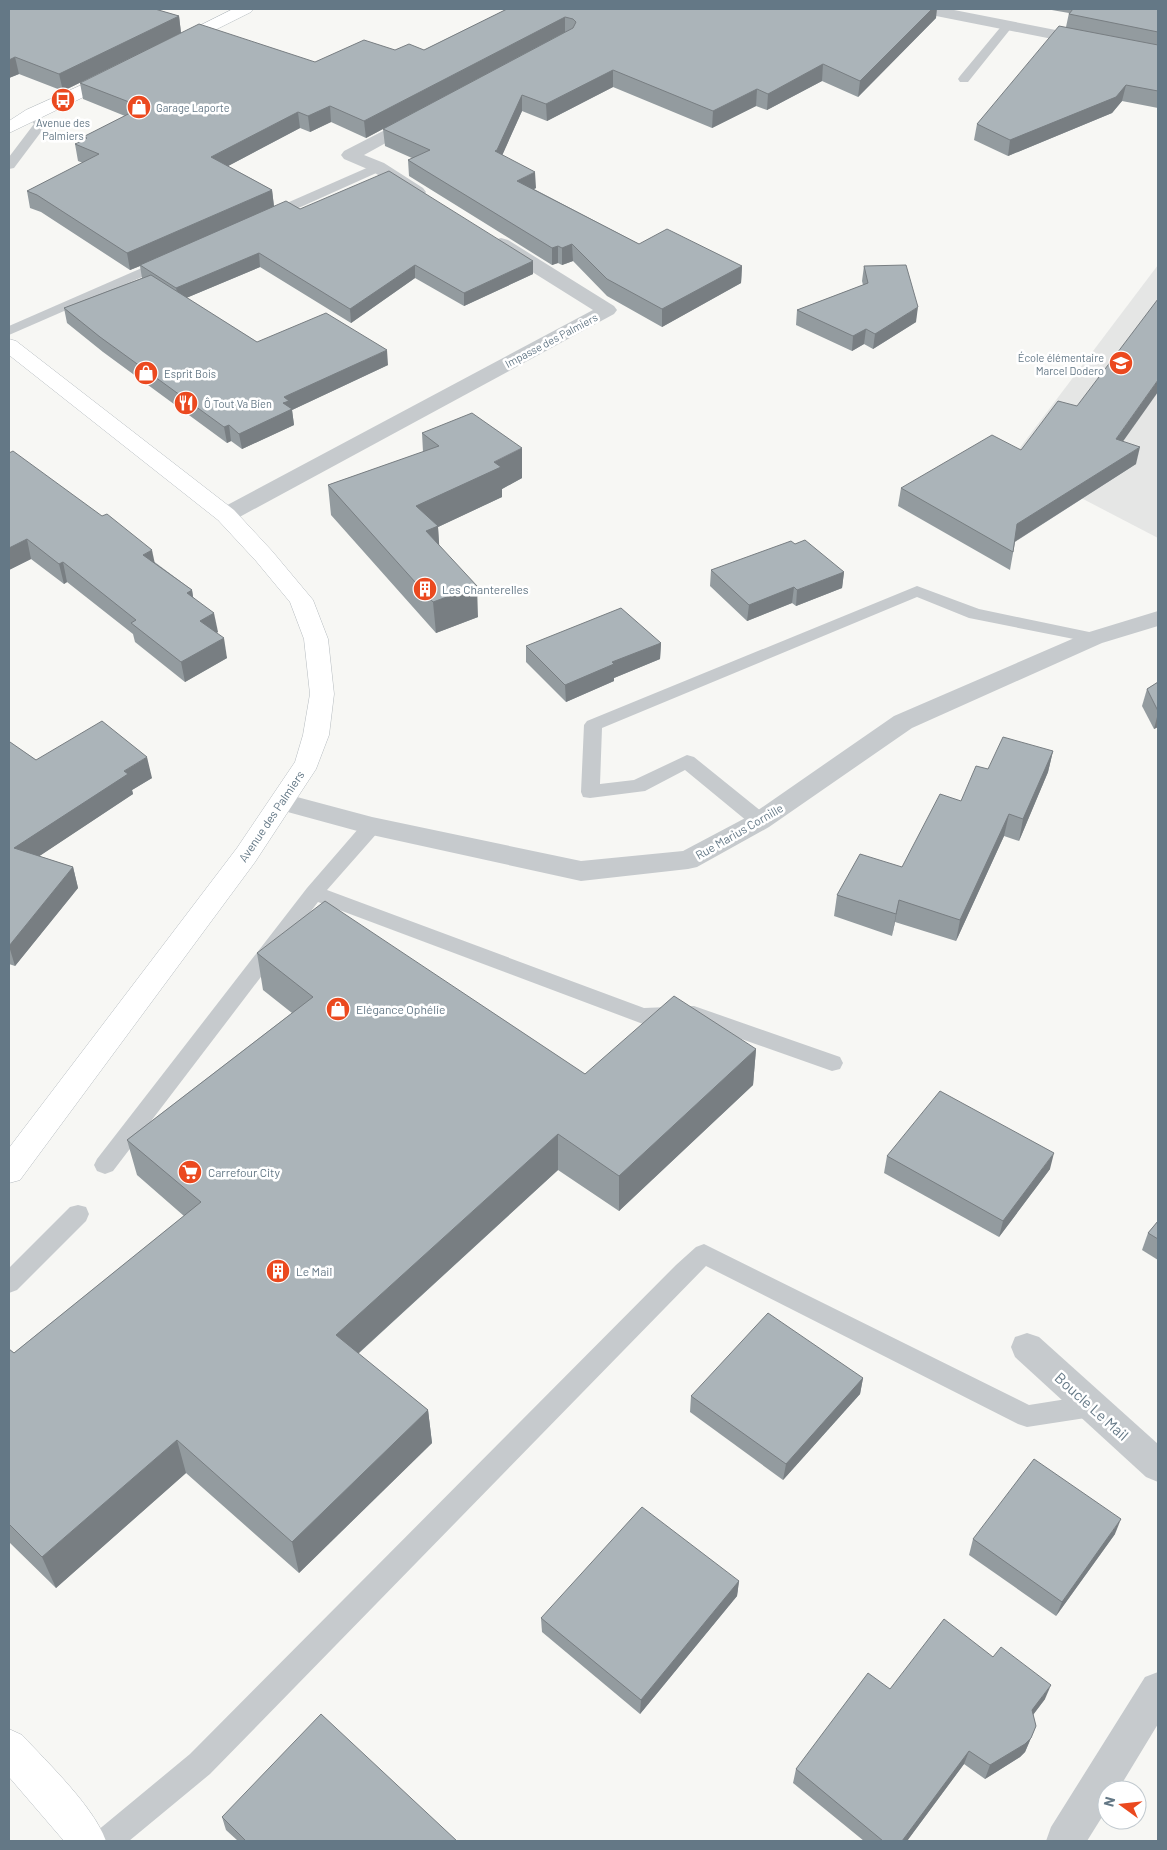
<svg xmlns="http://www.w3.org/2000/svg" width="1167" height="1850" viewBox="0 0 1167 1850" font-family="Barlow,sans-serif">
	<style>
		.built { fill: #e5e6e5 }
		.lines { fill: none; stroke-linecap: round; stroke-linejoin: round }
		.secondary-casing { stroke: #b6bcc0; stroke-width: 1 }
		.lane { fill: #c6cacd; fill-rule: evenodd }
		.street { fill: #c6cacd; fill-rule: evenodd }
		.secondary { fill: #fff; fill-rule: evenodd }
		.wall { fill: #939b9f }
		.shaded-wall { fill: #787e82 }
		.building { fill: #abb4b9; stroke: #787e82 }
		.labels { text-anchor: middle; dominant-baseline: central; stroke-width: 5; stroke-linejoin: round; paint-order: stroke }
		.far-poi-label { font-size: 11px; fill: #647886; stroke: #fff; text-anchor: start }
		.far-street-label { font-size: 11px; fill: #647886; stroke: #fff }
		.poi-label { font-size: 12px; fill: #647886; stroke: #fff; text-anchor: start }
		.street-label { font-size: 12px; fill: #647886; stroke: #fff }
		.near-street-label { font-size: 15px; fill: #647886; stroke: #fff }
	</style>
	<rect width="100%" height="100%" fill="#f7f7f4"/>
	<polygon class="built" points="1158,265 1158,538 1010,461"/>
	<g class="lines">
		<g class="secondary-casing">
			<g id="secondary">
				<polygon points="233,9 253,9 251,12 181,47 169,47 167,44 169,41"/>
				<polygon points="115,70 121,71 123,75 121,79 9,133 9,121 26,110"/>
				<polygon points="9,339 16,341 234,510 272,551 313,600 328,639 334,694 329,735 316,769 255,862 20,1180 9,1183 9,1148 237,848 295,762 303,735 310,694 304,639 290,602 256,561 218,520 9,355"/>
				<path d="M 9,1729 L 22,1735 C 48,1763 94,1807 106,1841 L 64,1841 L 9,1777 Z"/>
			</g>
		</g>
		<g class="lane">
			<polygon points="1008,22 1014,25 1012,27 968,82 960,82 958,79 960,76 1004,23"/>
			<polygon points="32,110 36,111 47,124 14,168 9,169 9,157 34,124 26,114"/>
			<polygon points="378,163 384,167 383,170 274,219 269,220 262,216 264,213"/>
			<polygon points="167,257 172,258 174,261 172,264 9,335 9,326"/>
			<polygon points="917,586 979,609 1094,633 1100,634 1103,638 1100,642 1094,643 969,618 917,597 602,728 600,784 634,780 687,755 694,757 767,816 770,821 767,826 760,828 753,826 685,770 645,791 590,798 583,797 581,792 584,725 587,721"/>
			<polygon points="372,819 379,821 382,826 379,831 327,890 644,1008 694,1006 840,1057 843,1063 840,1069 832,1071 693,1022 643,1024 318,902 113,1171 105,1174 97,1171 94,1165 97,1159 307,888 365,821"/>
			<polygon points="78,1205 86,1207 89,1214 86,1221 17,1290 9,1293 9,1268 70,1207"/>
			<polygon points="704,1244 1029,1405 1092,1395 1101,1398 1104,1406 1101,1414 1092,1417 1027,1427 1018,1424 706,1266 210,1774 129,1841 93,1841 97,1831 190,1754 676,1265 696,1247"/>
		</g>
		<g class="street">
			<polygon points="918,9 949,9 1158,50 1158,60 926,14 920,12"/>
			<polygon points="416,114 422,115 425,119 422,123 364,155 384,163 423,188 426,192 423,196 417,197 411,196 372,171 344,159 341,155 344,151"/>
			<polygon points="501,238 508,240 614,306 617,310 614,314 234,520 226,522 218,520 215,515 218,510 593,310 494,248 492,244 494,240"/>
			<polygon points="1158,611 1158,626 1102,643 912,728 769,827 697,867 688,869 581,881 372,835 273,808 269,802 273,796 282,793 372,817 581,861 683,851 751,815 894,716 1086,633"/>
			<polygon points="1027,1333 1039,1337 1158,1444 1158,1482 1146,1477 1015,1357 1011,1347 1015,1337"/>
			<polygon points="1158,1672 1158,1724 1118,1790 1107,1790 1107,1809 1087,1841 1046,1841 1051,1827 1145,1677"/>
		</g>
		<use href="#secondary" class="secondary"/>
	</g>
	<g class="wall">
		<polygon points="9,9 158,10 179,16 181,33 63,91 19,74 9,78"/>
		<polygon points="507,9 936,18 858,97 822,81 767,110 756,106 712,128 613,87 547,121 522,111 502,155 536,188 534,189 639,244 742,266 741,283 662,327 607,296 573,261 562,265 558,263 552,265 409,176 408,160 412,158 385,146 383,129 531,50 366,138 331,122 310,132 300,128 228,166 272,190 274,206 300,209 533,274 464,306 415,278 351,323 260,267 186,298 257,342 388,365 292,410 294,425 242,449 231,441 227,443 103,352 67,323 64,308 142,278 140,266 130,270 41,212 30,208 27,191 83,163 78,161 75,144 84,140 83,137 125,116 83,99 80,83 315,62 395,50 424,50"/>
		<polygon points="1046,9 1158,9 1158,108 1122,101 1112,113 1008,156 974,140 977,124 1066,27 1069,13"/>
		<polygon points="864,266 916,322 873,349 864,344 852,351 796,325 797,310 863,285 862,281"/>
		<polygon points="1077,406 1123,441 1136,464 1015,542 1010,570 898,506 901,488 1021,450"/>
		<polygon points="422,433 522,478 502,489 502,497 438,527 439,545 478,617 436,633 331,515 328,485 423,452"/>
		<polygon points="9,453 192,590 193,597 218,632 216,633 227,658 185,682 135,642 133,634 67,582 64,584 31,559 9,570"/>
		<polygon points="711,570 844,572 842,588 796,606 792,603 747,621 710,586"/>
		<polygon points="661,643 660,659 614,678 614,681 566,702 526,662 526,646"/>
		<polygon points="1158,682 1158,727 1154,729 1142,706 1147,689"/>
		<polygon points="9,742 36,760 152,778 132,790 133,794 39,856 73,867 78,888 15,966 9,964"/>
		<polygon points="1053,751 1048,772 1019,841 1004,836 956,941 895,922 892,936 834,916 837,895 902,867 961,801 988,769"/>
		<polygon points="257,953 585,1074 756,1049 753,1085 619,1211 558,1170 358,1354 428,1410 432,1443 299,1573 186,1473 56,1588 9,1542 9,1349 14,1353 184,1216 137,1175 127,1140 292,1013 263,990"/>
		<polygon points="887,1156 1050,1169 999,1237 884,1173"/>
		<polygon points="1158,1221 1158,1260 1142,1250 1148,1233"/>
		<polygon points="863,1378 860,1394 783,1480 690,1412 691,1396"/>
		<polygon points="1115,1534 1056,1616 969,1555 973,1539"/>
		<polygon points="739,1581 737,1596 640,1714 542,1632 541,1618"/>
		<polygon points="890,1689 1045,1699 1033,1715 1036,1726 1025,1752 1020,1757 985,1779 964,1764 907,1841 864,1841 793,1783 796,1769"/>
		<polygon points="222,1817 457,1841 238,1841 226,1830"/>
	</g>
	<g class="shaded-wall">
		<polygon points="932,9 937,9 936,18 858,97 860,81"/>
		<polygon points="179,16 181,33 63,91 59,74"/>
		<polygon points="565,17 565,32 366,138 364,121"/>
		<polygon points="15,57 19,74 9,78 9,60"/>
		<polygon points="823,64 822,81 767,110 768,94"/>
		<polygon points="613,70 613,87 547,121 546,104"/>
		<polygon points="1126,85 1122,101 1112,113 1008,156 1010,140"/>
		<polygon points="757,89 756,106 712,128 713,111"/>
		<polygon points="522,95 522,111 497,167 495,151"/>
		<polygon points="330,106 331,122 310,132 308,116"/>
		<polygon points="298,112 300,128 213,174 211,157"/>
		<polygon points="535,172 536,188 517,197 517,181"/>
		<polygon points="272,190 274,207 140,265 140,266 130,270 127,253"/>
		<polygon points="572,244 573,261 562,265 562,248"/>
		<polygon points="558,246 558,263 552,265 552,248"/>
		<polygon points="259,253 260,267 179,301 176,288"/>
		<polygon points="533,261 533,274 464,306 464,293"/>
		<polygon points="415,265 415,278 351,323 350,309"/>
		<polygon points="742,266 741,283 662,327 662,309"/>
		<polygon points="918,307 916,322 873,349 875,334"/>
		<polygon points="866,329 864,344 852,351 853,336"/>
		<polygon points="387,350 388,365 292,410 294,425 242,449 239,434 283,403 284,397"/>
		<polygon points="1158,380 1158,392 1112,457 1116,439"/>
		<polygon points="229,425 231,441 227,443 224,427"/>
		<polygon points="1140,447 1136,464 1014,542 1017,524"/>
		<polygon points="522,448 522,478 502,489 502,497 438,527 440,557 428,561 416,506 494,462"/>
		<polygon points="27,539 31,559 9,570 9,548"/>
		<polygon points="152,550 156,569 143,555"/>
		<polygon points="63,562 67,582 64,584 59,564"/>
		<polygon points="844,572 842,588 796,606 797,590"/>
		<polygon points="477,586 478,617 436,633 433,602"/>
		<polygon points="794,587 792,603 747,621 749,605"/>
		<polygon points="192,590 195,610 187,593"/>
		<polygon points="214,613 218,632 203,641 200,621"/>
		<polygon points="224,638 227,658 185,682 181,662"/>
		<polygon points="661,643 660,659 614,678 614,681 566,702 565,685 612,662"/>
		<polygon points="1158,713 1158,727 1154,729"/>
		<polygon points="1053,751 1048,772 1019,841 1023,819"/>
		<polygon points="147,757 152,778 132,790 133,794 20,869 14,848 124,771"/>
		<polygon points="1009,814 1004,836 956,941 960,920"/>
		<polygon points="73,867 78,888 15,966 9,946"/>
		<polygon points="899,900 895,922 892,936 896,914"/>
		<polygon points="756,1049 753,1085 619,1211 619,1176"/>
		<polygon points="558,1134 558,1170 341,1369 336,1335"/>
		<polygon points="1054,1153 1050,1169 999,1237 1003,1221"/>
		<polygon points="863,1378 860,1394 783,1480 786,1464"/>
		<polygon points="428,1410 432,1443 299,1573 292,1542"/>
		<polygon points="177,1440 186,1473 56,1588 42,1557"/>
		<polygon points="1121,1519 1115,1534 1056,1616 1062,1602"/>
		<polygon points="739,1581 737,1596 640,1714 641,1700"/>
		<polygon points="1051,1685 1045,1699 1026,1724 1032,1710"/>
		<polygon points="1031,1738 1025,1752 1020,1757 985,1779 990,1765"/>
		<polygon points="969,1751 964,1764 907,1841 902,1841"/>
	</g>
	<g class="building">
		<polygon points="9,9 155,9 179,16 59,74 15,57 9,60"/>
		<polygon points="507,9 932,9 860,81 823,64 768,94 757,89 713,111 613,70 546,104 522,95 497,150 495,151 535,172 517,181 639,244 667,229 742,266 662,309 607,279 572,244 562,248 558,246 552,248 408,160 430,150 383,129 573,28 576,22 573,19 565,17 364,121 330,106 308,116 298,112 211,157 272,190 127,253 37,195 27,191 99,154 75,144 87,138 83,137 142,107 80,83 199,24 315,62 364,40 395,50 409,44 424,50"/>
		<polygon points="1073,9 1158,9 1158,32 1069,14"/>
		<polygon points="1059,26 1158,45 1158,91 1126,85 1116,97 1010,140 977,124"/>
		<polygon points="389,171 533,261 464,293 415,265 350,309 259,253 176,288 140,265 286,201 300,209"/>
		<polygon points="906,265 918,307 875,334 866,329 853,336 797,310 868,283 864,266"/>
		<polygon points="151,275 257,342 326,313 387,350 284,397 289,401 283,403 292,409 239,434 229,425 224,427 100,337 64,308"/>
		<polygon points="1158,299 1158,380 1116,439 1140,447 1017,524 1013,552 901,488 992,435 1021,450 1058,401 1077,406"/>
		<polygon points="472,413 522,448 494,462 501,467 416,506 438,526 426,531 477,586 433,602 328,485 439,446 422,433"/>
		<polygon points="13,451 102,516 107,514 152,550 143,555 192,590 187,593 214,613 200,621 224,638 181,662 131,623 136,620 63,562 59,564 27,539 9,548 9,453"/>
		<polygon points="805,540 844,572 797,590 794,587 749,605 711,570 791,541 795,544"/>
		<polygon points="621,608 661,643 612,662 614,664 565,685 526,646"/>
		<polygon points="1158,682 1158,711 1147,689"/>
		<polygon points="102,721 147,757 124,771 128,774 14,848 73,867 9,946 9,742 10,742 36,760"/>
		<polygon points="1003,737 1053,751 1023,819 1009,814 960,920 899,900 896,914 837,895 860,854 902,867 940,794 961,801 976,766 988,769"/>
		<polygon points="325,901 585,1074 674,996 756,1049 619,1176 558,1134 336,1335 428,1410 292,1542 177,1440 42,1557 9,1524 9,1349 14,1353 201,1202 127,1140 313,997 257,953"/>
		<polygon points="940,1091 1054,1153 1003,1221 887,1156"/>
		<polygon points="1158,1221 1158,1239 1148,1233"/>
		<polygon points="768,1313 863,1378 786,1464 691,1396"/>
		<polygon points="1034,1459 1121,1519 1062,1602 973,1539"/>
		<polygon points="642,1507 739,1581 641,1700 541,1618"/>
		<polygon points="944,1619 993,1657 1001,1647 1051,1685 1032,1710 1036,1726 1031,1738 1025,1744 990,1765 969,1751 902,1841 883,1841 796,1769 868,1673 890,1689"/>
		<polygon points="321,1714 457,1841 246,1841 222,1817"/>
	</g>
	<defs>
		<g id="bus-disc" transform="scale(1.25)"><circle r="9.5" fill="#eb491f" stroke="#fff"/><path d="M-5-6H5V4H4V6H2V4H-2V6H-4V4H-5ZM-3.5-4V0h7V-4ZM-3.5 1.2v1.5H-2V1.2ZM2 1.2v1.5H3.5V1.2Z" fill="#fff"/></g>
		<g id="shop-disc" transform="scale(1.25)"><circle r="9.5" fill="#eb491f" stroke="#fff"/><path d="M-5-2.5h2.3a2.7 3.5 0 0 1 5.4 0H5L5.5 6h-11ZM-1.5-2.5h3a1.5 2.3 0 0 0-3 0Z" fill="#fff"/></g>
		<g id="school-disc" transform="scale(1.25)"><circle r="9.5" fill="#eb491f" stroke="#fff"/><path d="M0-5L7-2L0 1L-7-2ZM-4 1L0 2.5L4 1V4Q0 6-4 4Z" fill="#fff"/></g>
		<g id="restaurant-disc" transform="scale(1.25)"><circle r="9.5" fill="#eb491f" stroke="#fff"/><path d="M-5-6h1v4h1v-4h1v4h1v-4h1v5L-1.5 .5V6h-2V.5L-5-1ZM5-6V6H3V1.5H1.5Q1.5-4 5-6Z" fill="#fff"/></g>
		<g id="building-disc" transform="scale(1.25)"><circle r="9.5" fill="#eb491f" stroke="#fff"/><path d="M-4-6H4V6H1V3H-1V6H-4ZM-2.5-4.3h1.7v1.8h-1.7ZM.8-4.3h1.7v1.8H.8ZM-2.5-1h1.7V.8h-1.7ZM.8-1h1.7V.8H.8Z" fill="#fff"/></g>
		<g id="supermarket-disc" transform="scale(1.25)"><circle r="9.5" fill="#eb491f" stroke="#fff"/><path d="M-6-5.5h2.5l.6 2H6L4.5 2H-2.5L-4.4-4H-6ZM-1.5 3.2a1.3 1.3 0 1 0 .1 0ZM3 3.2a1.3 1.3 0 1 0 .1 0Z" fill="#fff"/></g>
	</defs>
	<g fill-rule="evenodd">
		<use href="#bus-disc" x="63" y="100"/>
		<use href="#shop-disc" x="139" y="107"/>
		<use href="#school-disc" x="1121" y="363"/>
		<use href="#shop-disc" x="146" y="373"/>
		<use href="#restaurant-disc" x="186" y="403"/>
		<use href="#building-disc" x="425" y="589"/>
		<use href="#shop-disc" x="338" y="1009"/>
		<use href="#supermarket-disc" x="190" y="1172"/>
		<use href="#building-disc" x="278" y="1271"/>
	</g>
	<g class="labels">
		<g class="far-poi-label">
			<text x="156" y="107">Garage Laporte</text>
			<text x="63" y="122" text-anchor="middle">Avenue des<tspan x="63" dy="13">Palmiers</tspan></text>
			<text x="1104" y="357" text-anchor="end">École élémentaire<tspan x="1104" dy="13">Marcel Dodero</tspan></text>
			<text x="164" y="373">Esprit Bois</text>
			<text x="204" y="403">Ô Tout Va Bien</text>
		</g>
		<g class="far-street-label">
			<text transform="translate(551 340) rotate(-28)">Impasse des Palmiers</text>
		</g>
		<g class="poi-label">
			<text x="442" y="589">Les Chanterelles</text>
			<text x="356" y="1009">Elégance Ophélie</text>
			<text x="208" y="1172">Carrefour City</text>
			<text x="296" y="1271">Le Mail</text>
		</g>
		<g class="street-label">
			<text transform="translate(271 816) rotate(-56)">Avenue des Palmiers</text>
			<text transform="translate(739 831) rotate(-30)">Rue Marius Cornille</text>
		</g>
		<g class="near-street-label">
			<text transform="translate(1092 1406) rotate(42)">Boucle Le Mail</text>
		</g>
	</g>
	<rect width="1167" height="1850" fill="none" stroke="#647886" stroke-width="20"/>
	<g transform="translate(1122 1805) rotate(285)"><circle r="24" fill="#ffffff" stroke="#c1c9cf"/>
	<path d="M0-4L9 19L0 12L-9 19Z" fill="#eb491f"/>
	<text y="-8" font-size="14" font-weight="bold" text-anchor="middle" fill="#647886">N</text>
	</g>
</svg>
